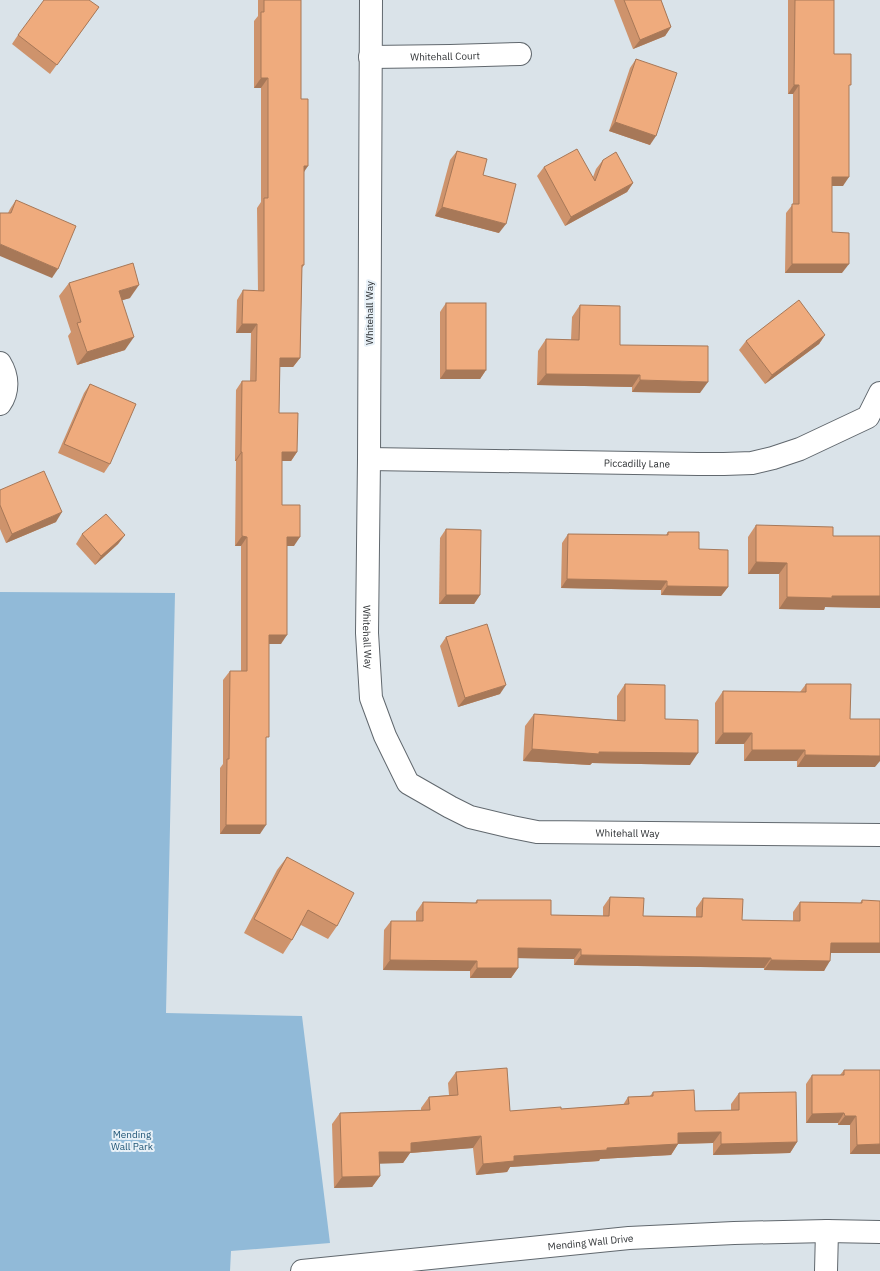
<svg xmlns="http://www.w3.org/2000/svg" width="880" height="1271" viewBox="0 0 880 1271" font-family="'IBM Plex Sans',sans-serif">
	<style>
		.green { fill: #91bad8 }
		.lines { fill: none; stroke-linecap: round; stroke-linejoin: round }
		.street-casing { stroke: #61686e; stroke-width: 24 }
		.street { stroke: #fff; stroke-width: 22 }
		.wall { fill: #ce936c }
		.shaded-wall { fill: #a77858 }
		.building { fill: #efab7d; stroke: #a77858 }
		.labels { text-anchor: middle; dominant-baseline: central; stroke-width: 4; stroke-linejoin: round; paint-order: stroke }
		.street-label { font-size: 10px; fill: #2d3033; stroke: #e7f0f7 }
		.park-label { font-size: 10px; fill: #1f5475; stroke: #e7f0f7 }
	</style>
	<rect width="100%" height="100%" fill="#dae3e9"/>
	<polygon class="green" points="0,592 175,593 166,1013 302,1016 330,1243 231,1251 230,1271 0,1271"/>
	<g class="lines">
		<g class="street-casing">
			<g id="street">
				<path id="s1" d="M 371,0 L 369,459 L 367,633 L 371,698 L 385,736 L 408,783 L 450,807 L 470,817 L 512,827 L 537,832 L 880,835"/>
				<path id="s2" d="M 370,57 L 450,56 L 520,54"/>
				<path d="M 0,363 C 8,376 9,391 0,404"/>
				<path id="s3" d="M 369,459 L 698,464 L 724,464 L 752,463 L 773,458 L 800,449 L 868,417 L 880,393"/>
				<path id="s4" d="M 302,1271 L 629,1238 L 734,1233 L 827,1231 L 880,1232"/>
				<polyline points="826,1271 827,1231"/>
			</g>
		</g>
		<use href="#street" class="street"/>
	</g>
	<g class="wall">
		<polygon points="258,0 301,0 301,99 304,171 304,265 302,268 300,358 293,367 280,367 279,413 297,452 291,461 282,461 282,505 294,546 287,546 281,644 269,644 266,742 260,834 220,834 220,768 223,764 223,680 230,671 241,671 241,546 235,546 236,461 235,461 236,390 242,381 250,381 251,333 236,333 237,300 243,290 258,291 257,208 261,202 261,88 254,88 254,21 258,16"/>
		<polygon points="614,0 661,0 671,27 665,36 633,49"/>
		<polygon points="788,0 834,0 834,54 849,87 843,186 832,186 832,232 842,273 785,273 786,213 793,204 793,94 788,94"/>
		<polygon points="99,7 50,74 12,44 18,35"/>
		<polygon points="636,59 650,145 609,131 630,68"/>
		<polygon points="457,151 483,175 499,233 435,216 450,160"/>
		<polygon points="603,160 633,183 627,192 565,226 537,176 544,167 593,177 596,169"/>
		<polygon points="16,200 52,278 8,213 10,209"/>
		<polygon points="69,283 130,298 122,300 125,350 77,365 68,336 71,332 59,296"/>
		<polygon points="446,303 486,370 480,379 440,379 440,312"/>
		<polygon points="580,305 620,345 700,393 632,392 632,387 537,385 538,351 546,339 571,340 572,317"/>
		<polygon points="825,335 819,344 765,384 739,350 746,341"/>
		<polygon points="90,384 110,464 104,473 58,453 84,393"/>
		<polygon points="0,490 56,522 6,543 0,529"/>
		<polygon points="756,525 833,536 880,536 880,608 825,607 824,610 779,609 779,574 748,574 748,537"/>
		<polygon points="446,529 480,595 474,604 439,604 440,538"/>
		<polygon points="668,532 699,549 728,587 721,596 661,595 661,590 561,588 562,543 568,534 666,535"/>
		<polygon points="82,534 125,535 118,544 95,565 76,544"/>
		<polygon points="446,637 500,694 458,707 440,646"/>
		<polygon points="625,684 665,719 690,765 592,763 590,765 523,761 525,726 534,714 617,720 617,696"/>
		<polygon points="806,684 850,719 875,767 797,767 797,761 744,761 744,744 715,744 715,703 723,691 800,692"/>
		<polygon points="287,857 337,926 328,939 301,925 292,940 283,954 244,933 277,870"/>
		<polygon points="610,897 643,916 696,917 696,908 703,898 742,920 793,921 793,912 800,902 860,903 862,900 880,953 831,953 824,971 764,970 764,968 574,965 574,959 518,958 518,968 511,978 470,978 470,971 383,970 384,930 391,921 416,921 416,912 423,902 475,903 477,900 551,915 603,916 603,907"/>
		<polygon points="844,1070 880,1154 850,1154 850,1125 838,1125 838,1123 806,1123 806,1084 812,1075 840,1075"/>
		<polygon points="456,1072 510,1111 561,1109 623,1105 628,1097 650,1096 653,1092 695,1111 731,1110 731,1104 739,1093 797,1142 790,1153 713,1155 713,1143 678,1144 671,1155 600,1159 599,1161 510,1167 507,1172 476,1175 473,1148 410,1153 403,1163 380,1163 380,1176 372,1187 334,1188 332,1124 340,1113 421,1110 421,1108 429,1097 449,1095 448,1083"/>
	</g>
	<g class="shaded-wall">
		<polygon points="671,27 665,36 633,49 640,40"/>
		<polygon points="261,78 268,78 261,88 254,88"/>
		<polygon points="794,85 799,85 793,94 788,94"/>
		<polygon points="615,122 656,136 650,145 609,131"/>
		<polygon points="304,166 308,166 302,175"/>
		<polygon points="832,177 849,177 843,186 825,186"/>
		<polygon points="633,183 627,192 565,226 571,217"/>
		<polygon points="442,207 506,224 499,233 435,216"/>
		<polygon points="0,244 58,269 52,278 0,256"/>
		<polygon points="792,264 849,264 842,273 785,273"/>
		<polygon points="139,285 130,298 110,304 119,291"/>
		<polygon points="242,324 257,324 251,333 236,333"/>
		<polygon points="825,335 819,344 765,384 772,375"/>
		<polygon points="134,337 125,350 77,365 87,352"/>
		<polygon points="280,358 300,358 293,367 274,367"/>
		<polygon points="446,370 486,370 480,379 440,379"/>
		<polygon points="546,374 640,375 632,387 537,385"/>
		<polygon points="640,380 708,382 700,393 632,392"/>
		<polygon points="241,452 242,452 236,461 235,461"/>
		<polygon points="282,452 297,452 291,461 276,461"/>
		<polygon points="62,512 56,522 6,543 12,534"/>
		<polygon points="125,535 118,544 95,565 101,556"/>
		<polygon points="242,536 247,537 241,546 235,546"/>
		<polygon points="287,537 300,537 294,546 281,546"/>
		<polygon points="756,562 787,563 779,574 748,574"/>
		<polygon points="567,579 667,581 661,590 561,588"/>
		<polygon points="667,586 728,587 721,596 661,595"/>
		<polygon points="446,595 480,595 474,604 439,604"/>
		<polygon points="832,596 880,596 880,608 825,607 824,610 779,609 787,597"/>
		<polygon points="269,635 287,635 281,644 263,644"/>
		<polygon points="506,685 500,694 458,707 465,698"/>
		<polygon points="723,733 752,733 744,744 715,744"/>
		<polygon points="532,749 599,752 698,753 690,765 592,763 590,765 523,761"/>
		<polygon points="752,750 805,750 797,761 744,761"/>
		<polygon points="805,755 880,756 880,761 875,767 797,767"/>
		<polygon points="226,825 266,825 260,834 220,834"/>
		<polygon points="831,943 880,943 880,953 824,953"/>
		<polygon points="518,948 581,949 574,959 511,958"/>
		<polygon points="581,955 771,958 764,968 574,965"/>
		<polygon points="390,960 477,961 470,971 383,970"/>
		<polygon points="771,960 830,961 824,971 764,970"/>
		<polygon points="477,968 518,968 511,978 470,978"/>
		<polygon points="844,1113 838,1123 806,1123 812,1114"/>
		<polygon points="845,1116 856,1116 850,1125 838,1125"/>
		<polygon points="721,1132 713,1143 670,1144 678,1133"/>
		<polygon points="481,1136 473,1148 410,1153 403,1163 372,1164 379,1152 411,1143"/>
		<polygon points="797,1142 790,1153 713,1155 721,1144"/>
		<polygon points="678,1144 671,1155 600,1159 599,1161 510,1167 507,1172 476,1175 483,1164 514,1156 607,1148"/>
		<polygon points="880,1144 880,1154 850,1154 857,1145"/>
		<polygon points="380,1176 372,1187 334,1188 342,1177"/>
	</g>
	<g class="building">
		<polygon points="44,0 89,0 99,7 57,65 18,35"/>
		<polygon points="264,0 301,0 301,99 308,99 308,166 304,166 304,265 302,265 300,358 280,358 279,413 298,413 297,452 282,452 282,505 300,505 300,537 287,537 287,635 269,635 269,737 266,737 266,825 226,825 227,759 229,759 230,671 247,671 247,537 242,536 242,452 241,452 242,381 256,381 257,324 242,324 243,290 264,291 264,198 268,198 268,78 261,78 261,12 264,12"/>
		<polygon points="624,0 661,0 671,27 640,40"/>
		<polygon points="795,0 834,0 834,54 851,54 851,85 849,85 849,177 832,177 832,232 849,233 849,264 792,264 792,204 799,204 799,85 794,85"/>
		<polygon points="636,59 677,73 656,136 615,122"/>
		<polygon points="577,149 595,181 603,160 616,152 633,183 571,217 544,167"/>
		<polygon points="457,151 487,159 483,175 516,184 506,224 442,207"/>
		<polygon points="16,200 76,226 58,269 0,244 0,213 11,213"/>
		<polygon points="133,263 139,285 119,291 134,337 87,352 77,323 81,322 69,283"/>
		<polygon points="799,300 825,335 772,375 746,341"/>
		<rect x="446" y="303" width="40" height="67"/>
		<polygon points="580,305 620,306 620,345 708,346 708,382 640,380 640,375 546,374 546,339 579,340"/>
		<polygon points="90,384 136,404 110,464 64,444"/>
		<polygon points="44,471 62,512 12,534 0,505 0,490"/>
		<polygon points="106,514 125,535 101,556 82,534"/>
		<polygon points="756,525 833,527 833,536 880,536 880,596 832,596 832,598 787,597 787,563 756,562"/>
		<polygon points="446,529 481,530 480,595 446,595"/>
		<polygon points="668,532 699,532 699,549 728,550 728,587 667,586 667,581 567,579 568,534 668,535"/>
		<polygon points="487,624 506,685 465,698 446,637"/>
		<polygon points="625,684 665,685 665,719 698,720 698,753 599,752 599,754 532,749 534,714 625,721"/>
		<polygon points="806,684 851,684 850,719 880,719 880,756 805,755 805,750 752,750 752,733 723,733 723,691 806,692"/>
		<polygon points="287,857 354,893 337,926 308,910 292,940 254,919"/>
		<polygon points="610,897 644,898 643,916 702,917 703,898 743,899 742,920 800,921 800,902 862,903 862,900 880,901 880,943 831,943 830,961 771,960 771,958 581,955 581,949 518,948 518,968 477,968 477,961 390,960 391,921 423,921 423,902 477,903 477,900 551,900 551,915 609,916"/>
		<polygon points="507,1068 510,1111 561,1107 561,1109 629,1104 628,1097 653,1096 653,1092 694,1090 695,1111 739,1110 739,1093 796,1092 797,1142 721,1144 721,1132 678,1133 678,1144 607,1148 607,1150 514,1156 514,1161 483,1164 481,1136 411,1143 411,1152 379,1152 380,1176 342,1177 340,1113 430,1110 429,1097 458,1095 456,1072"/>
		<polygon points="844,1070 880,1070 880,1144 857,1145 856,1116 845,1116 844,1113 812,1114 812,1075 844,1075"/>
	</g>
	<g class="labels">
		<g class="street-label">
			<text stroke="none"><textPath href="#s2" startOffset="75">Whitehall Court</textPath></text>
			<text transform="translate(369 313) rotate(-90)">Whitehall Way</text>
			<text stroke="none"><textPath href="#s3" startOffset="268">Piccadilly Lane</textPath></text>
			<text stroke="none"><textPath href="#s1" startOffset="637">Whitehall Way</textPath></text>
			<text stroke="none"><textPath href="#s1" startOffset="1021">Whitehall Way</textPath></text>
			<text stroke="none"><textPath href="#s4" startOffset="290">Mending Wall Drive</textPath></text>
		</g>
		<g class="park-label">
			<text x="132" y="1134">Mending<tspan x="132" dy="12">Wall Park</tspan></text>
		</g>
	</g>
</svg>
